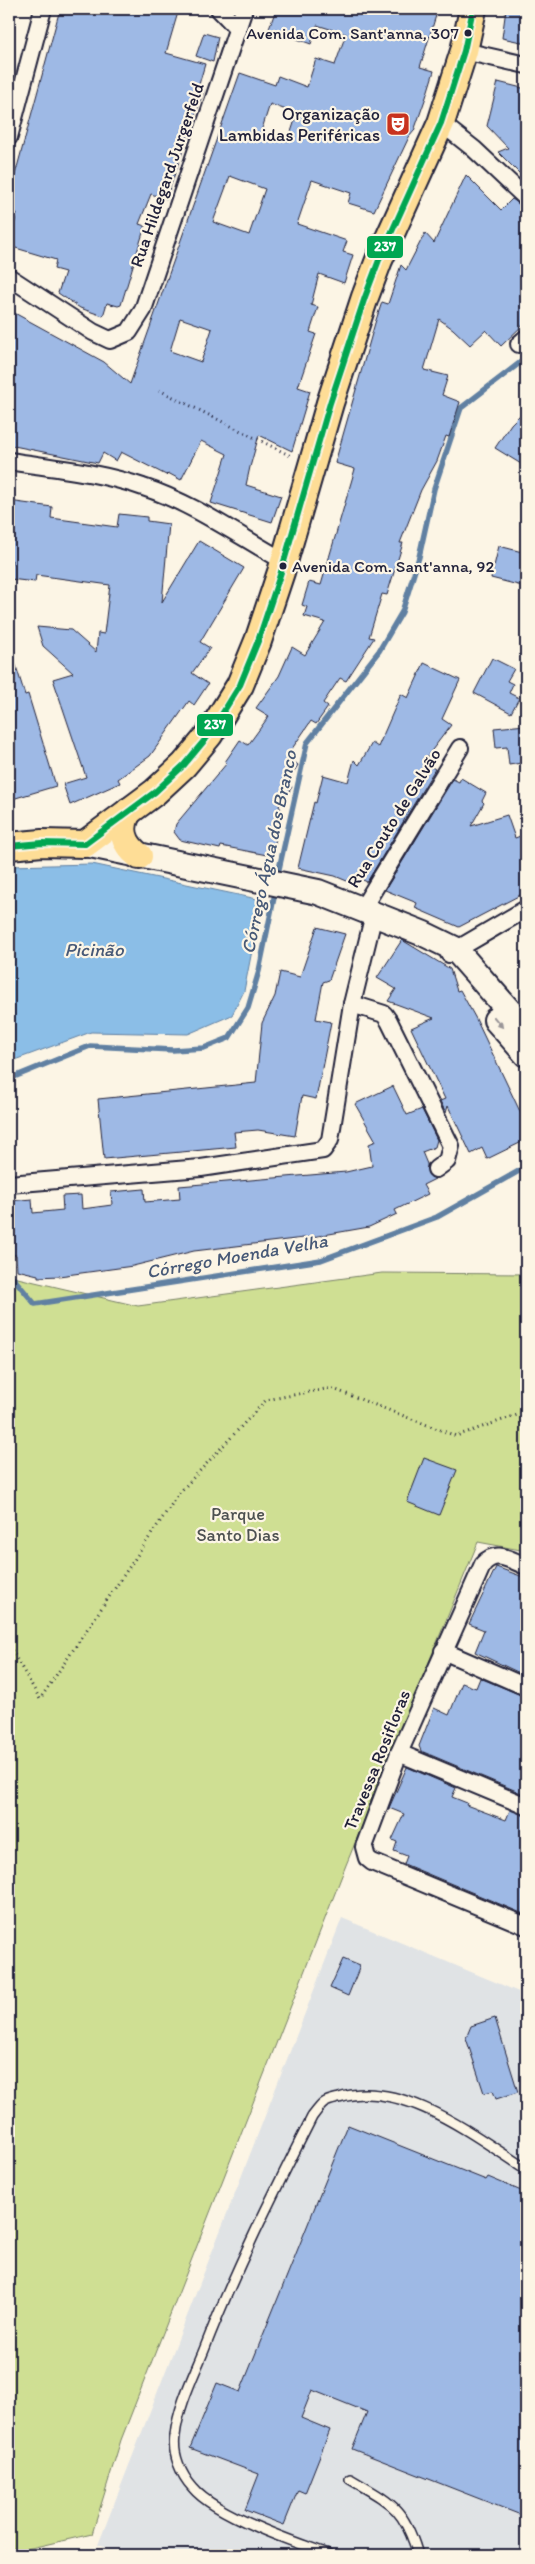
<svg xmlns="http://www.w3.org/2000/svg" width="535" height="2564" viewBox="0 0 535 2564" font-family="Itim,sans-serif">
	<style>
		.built { fill: #e0e3e5 }
		.green { fill: #cfdf93; stroke: #788067 }
		.water { fill: #8bbee7; stroke: #6180a2 }
		.lines { fill: none; stroke-linecap: round; stroke-linejoin: round }
		.stream { stroke: #6180a2; stroke-width: 5.5 }
		.building { fill: #9eb9e5; stroke: #22223b; fill-rule: evenodd }
		.lane-casing { stroke: #22223b; stroke-width: 12 }
		.street-casing { stroke: #22223b; stroke-width: 20 }
		.secondary-casing { stroke: #22223b; stroke-width: 28 }
		.primary-casing { stroke: #22223b; stroke-width: 30 }
		.path { stroke: #22223b; stroke-width: 3; stroke-dasharray: 1 4; stroke-linecap: butt }
		.lane { stroke: #fcf5e5; stroke-width: 9 }
		.street { stroke: #fcf5e5; stroke-width: 16 }
		.secondary { stroke: #fcf5e5; stroke-width: 24 }
		.primary { stroke: #fedd96; stroke-width: 26 }
		.bus-1-casing { stroke: #fcf5e5; stroke-width: 10 }
		.bus-1 { stroke: #00a651; stroke-width: 6 }
		.oneway { fill: #9a9698 }
		.bus-dot { fill: #22223b; stroke: #fcf5e5; stroke-width: 2 }
		.labels { text-anchor: middle; dominant-baseline: central; stroke-width: 4.5; stroke-linejoin: round; paint-order: stroke }
		.bus-label { font-size: 17px; fill: #22223b; stroke: #fcf5e5; text-anchor: end }
		.poi-label { font-size: 18px; fill: #22223b; stroke: #fcf5e5; text-anchor: end }
		.street-label { font-size: 18px; fill: #22223b; stroke: #fcf5e5 }
		.park-label { font-size: 18px; fill: #4d5151; stroke: #fcf5e5 }
		.water-label { font-size: 19px; font-style: italic; fill: #475977; stroke: #fcf5e5 }
		.line-badge { stroke: #fcf5e5; stroke-width: 2 }
		.badge-label { font-size: 14px; text-anchor: middle; font-weight: bold; fill: #fff }
	</style>
	<rect width="100%" height="100%" fill="#fcf5e5"/>
	<filter id="ink" filterUnits="userSpaceOnUse"><feTurbulence type="fractalNoise" baseFrequency=".02" numOctaves="2"/><feDisplacementMap in="SourceGraphic" scale="10" xChannelSelector="R" yChannelSelector="G"/><feConvolveMatrix kernelMatrix="1 2 1 2 8 2 1 2 1" color-interpolation-filters="sRGB"/></filter>
	<g filter="url(#ink)">
		<polygon class="built" points="342,1918 526,1995 526,2555 123,2555 98,2545"/>
		<polygon class="green" points="382,1273 526,1274 526,1551 478,1542 346,1865 121,2440 92,2534 9,2553 9,1276 138,1306"/>
		<polygon class="water" points="92,864 262,900 244,991 232,1015 188,1034 91,1032 9,1062 9,866"/>
		<g class="lines">
			<g class="stream">
				<polyline points="277,878 307,743 379,651 402,612 419,557 434,489 461,408 526,358"/>
				<polyline points="9,1079 90,1046 173,1050 204,1048 229,1038 248,1008 259,971 276,888"/>
				<polyline points="9,1273 35,1304 321,1260 437,1217 526,1167"/>
			</g>
		</g>
		<g class="building">
			<polygon points="60,9 179,9 166,53 205,64 198,88 204,90 166,199 151,194 139,224 145,226 121,305 118,306 107,303 103,316 80,308 58,293 65,272 54,269 56,260 9,246 17,213 9,211 9,197"/>
			<path d="M 276,9 L 438,9 L 420,67 L 434,71 L 426,97 L 414,131 L 409,137 L 374,211 L 348,203 L 351,193 L 312,180 L 297,224 L 347,241 L 343,252 L 353,255 L 344,283 L 319,274 L 311,305 L 318,307 L 310,332 L 316,334 L 298,387 L 310,391 L 292,451 L 259,435 L 250,467 L 246,485 L 281,496 L 272,522 L 211,503 L 227,454 L 201,441 L 181,480 L 168,473 L 166,475 L 121,452 L 116,461 L 103,453 L 98,463 L 9,445 L 9,310 L 104,362 L 130,384 L 240,73 L 275,85 L 278,76 L 307,87 L 316,59 L 335,65 L 346,34 L 317,25 L 311,44 L 269,29 ZM 270,104 L 297,114 L 288,141 L 261,132 ZM 230,176 L 265,189 L 249,235 L 213,222 ZM 180,318 L 212,329 L 201,362 L 170,351 Z"/>
			<polygon points="506,9 526,9 526,43 502,38"/>
			<polygon points="204,33 218,37 213,62 196,56"/>
			<polygon points="498,82 526,89 526,180 498,152 508,148 487,126"/>
			<polygon points="466,175 501,210 512,199 526,208 526,322 501,346 486,330 470,345 453,329 439,319 424,370 448,376 442,395 460,402 449,437 446,436 437,461 421,490 400,543 403,543 387,595 382,594 369,637 374,638 346,681 340,678 323,703 328,707 316,724 311,721 287,756 298,765 286,784 292,787 279,806 282,811 272,856 221,846 220,849 180,840 174,832 176,824 227,763 225,762 240,740 248,745 269,716 256,708 279,676 292,647 305,655 325,622 304,616 307,607 302,605 309,582 321,585 355,469 335,463 375,323 382,302 388,304 401,265 406,270 425,233 434,243"/>
			<polygon points="526,409 526,467 495,448 511,424"/>
			<polygon points="9,501 52,507 51,518 117,527 119,514 147,517 147,521 169,524 162,602 199,541 244,568 200,642 210,648 192,673 208,684 194,705 189,701 150,756 118,779 120,783 70,805 63,784 86,777 53,679 73,673 43,646 37,627 71,630 96,652 98,633 104,634 110,585 36,575 35,582 10,579 12,560 9,560"/>
			<polygon points="499,546 526,553 526,587 491,578"/>
			<polygon points="12,653 25,695 28,694 56,786 9,800 9,654"/>
			<polygon points="492,658 514,669 507,681 513,684 509,693 519,698 511,713 474,693"/>
			<polygon points="424,663 460,680 442,719 451,725 423,762 435,769 367,882 357,877 354,884 335,876 298,868 314,802 316,803 323,775 348,782 354,760 359,765 372,743 378,747 401,694 408,698"/>
			<polygon points="526,725 526,750 521,763 509,765 507,747 496,748 494,728"/>
			<polygon points="461,778 486,793 482,801 484,803 471,826 507,815 515,838 526,834 526,892 459,927 415,908 417,903 385,890 453,779 459,782"/>
			<polygon points="317,927 345,934 329,980 323,982 316,1019 331,1022 316,1099 302,1096 295,1136 258,1130 234,1132 236,1147 104,1159 98,1099 256,1083 262,1023 275,996 280,972 300,977"/>
			<polygon points="402,940 450,969 457,991 460,990 476,1019 526,1124 526,1140 487,1159 482,1148 471,1154 448,1106 446,1113 440,1101 445,1099 411,1028 434,1018 388,1001 396,989 377,978"/>
			<polygon points="393,1086 407,1115 422,1109 437,1140 435,1147 422,1152 427,1164 428,1174 435,1179 423,1185 428,1194 395,1210 397,1214 369,1227 312,1237 194,1251 133,1266 59,1276 38,1277 38,1275 17,1270 16,1255 9,1255 9,1201 32,1199 33,1213 63,1210 62,1196 81,1195 82,1209 112,1205 111,1192 144,1189 145,1202 180,1199 179,1186 346,1172 372,1166 369,1144 376,1141 355,1104"/>
			<polygon points="424,1458 457,1470 439,1515 407,1502"/>
			<polygon points="496,1567 526,1578 526,1676 475,1652 484,1630 469,1624"/>
			<polygon points="480,1678 526,1697 526,1795 421,1751 419,1746 434,1708 449,1715 462,1683 476,1688"/>
			<polygon points="407,1767 456,1788 452,1797 467,1803 466,1805 506,1820 510,1810 526,1816 526,1915 404,1864 407,1856 394,1851 397,1842 392,1840 404,1814 389,1808"/>
			<polygon points="343,1959 360,1966 348,1996 330,1988"/>
			<polygon points="495,2018 518,2092 496,2099 493,2091 484,2093 466,2038 471,2026"/>
			<polygon points="348,2125 486,2180 488,2177 526,2193 520,2212 526,2214 526,2517 352,2449 367,2412 312,2390 301,2418 330,2430 305,2493 298,2490 284,2525 245,2510 259,2474 190,2448 217,2383 240,2392"/>
		</g>
		<g class="lines">
			<g class="lane-casing">
				<g id="lane">
					<path d="M 350,2479 C 391,2503 404,2507 418,2555"/>
					<path d="M 331,2555 C 296,2543 215,2515 193,2488 C 181,2475 172,2454 175,2436 C 178,2407 193,2377 204,2350 C 235,2270 273,2194 312,2117 C 315,2113 320,2106 324,2103 C 328,2100 335,2099 339,2098 C 402,2078 476,2137 526,2169"/>
				</g>
			</g>
			<g class="street-casing">
				<g id="street">
					<polyline points="219,9 238,29"/>
					<polyline points="464,51 526,65"/>
					<polyline points="441,123 474,149 526,198"/>
					<polyline points="9,137 43,9"/>
					<polyline points="9,277 93,332 110,340 129,332 143,310 244,9"/>
					<polyline points="519,344 526,338"/>
					<path d="M 9,461 C 53,468 100,472 143,487 C 193,503 239,536 284,561"/>
					<polyline points="362,909 460,748"/>
					<polyline points="449,954 526,909"/>
					<polyline points="352,1004 384,1014 389,1021 451,1146 447,1161 436,1169"/>
					<polyline points="9,1184 201,1168 323,1150 330,1140 352,1004 374,914"/>
					<path d="M 526,1566 C 510,1560 496,1549 483,1564 L 399,1753 L 364,1847 L 367,1858 L 372,1862 L 526,1926"/>
					<polyline points="443,1651 526,1687"/>
					<polyline points="399,1753 526,1806"/>
				</g>
			</g>
			<g class="secondary-casing">
				<g id="secondary">
					<polyline points="85,844 318,892 424,934 455,949 526,1030"/>
					<polyline points="496,1020 526,1054"/>
				</g>
			</g>
			<g class="primary-casing">
				<g id="primary">
					<path d="M 129,811 C 118,828 123,844 139,856"/>
					<polyline points="9,846 42,843 85,844 155,792 184,765 209,735 240,685 258,641 281,572 330,403 365,297 379,260 441,123 464,51 473,9"/>
				</g>
			</g>
			<g class="path">
				<polyline points="159,390 293,457"/>
				<polyline points="9,1646 40,1699 180,1492 266,1400 331,1388 456,1436 526,1412"/>
			</g>
			<use href="#lane" class="lane"/>
			<use href="#street" class="street"/>
			<use href="#secondary" class="secondary"/>
			<use href="#primary" class="primary"/>
			<g class="bus-1-casing">
				<polyline id="bus-1" points="9,846 42,843 85,844 155,792 184,765 209,735 240,685 258,641 281,572 330,403 365,297 379,260 441,123 464,51 473,9"/>
			</g>
			<use href="#bus-1" class="bus-1"/>
		</g>
		<defs><path id="oneway-solid" d="M-6-.8H1V-3.2L6.5 0L1 3.2V.8H-6Z" transform="scale(1.25)"/></defs>
		<use class="oneway" href="#oneway-solid" transform="translate(498 1022) rotate(50)"/>
	</g>
	<defs>
		<g id="theatre-square" transform="scale(1.25)"><rect x="-9" y="-9" width="18" height="18" rx="4" fill="#c8321e" stroke="#fcf5e5"/><path d="M-5-5.5Q0-4 5-5.5V0Q5 5 0 6Q-5 5-5 0ZM-3.3-2.5H-1v1.5H-3.3ZM1-2.5H3.3v1.5H1ZM-2.8 1Q0 5.5 2.8 1Z" fill="#fff"/></g>
	</defs>
	<g fill-rule="evenodd">
		<use href="#theatre-square" x="398" y="124"/>
	</g>
	<g class="bus-dot">
		<circle cx="468" cy="33" r="4.5"/>
		<circle cx="283" cy="566" r="4.5"/>
	</g>
	<g class="labels">
		<g class="bus-label">
			<text x="459" y="33">Avenida Com. Sant'anna, 307</text>
			<text x="292" y="566" text-anchor="start">Avenida Com. Sant'anna, 92</text>
		</g>
		<g class="poi-label">
			<text x="380" y="114">Organização<tspan x="380" dy="21">Lambidas Periféricas</tspan></text>
		</g>
		<g class="street-label">
			<text transform="translate(167 175) rotate(-71)">Rua Hildegard Jurgerfeld</text>
			<text transform="translate(394 818) rotate(-58)">Rua Couto de Galvão</text>
			<text transform="translate(377 1760) rotate(-68)">Travessa Rosifloras</text>
		</g>
		<g class="park-label">
			<text x="238" y="1514">Parque<tspan x="238" dy="21">Santo Dias</tspan></text>
		</g>
		<g class="water-label">
			<text transform="translate(269 852) rotate(-78)">Córrego Água dos Branco</text>
			<text x="94" y="949">Picinão</text>
			<text transform="translate(237 1256) rotate(-10)">Córrego Moenda Velha</text>
		</g>
	</g>
	<g class="line-badge">
		<rect x="366" y="235" width="38" height="24" rx="5" fill="#00a651"/>
		<rect x="196" y="713" width="38" height="24" rx="5" fill="#00a651"/>
	</g>
	<g class="badge-label">
		<text x="385" y="251">237</text>
		<text x="215" y="729">237</text>
	</g>
	<rect width="535" height="2564" fill="none" stroke="#fcf5e5" stroke-width="30"/>
	<rect x="15" y="15" width="505" height="2534" fill="none" stroke="#22223b" stroke-width="2" filter="url(#ink)"/>
</svg>
